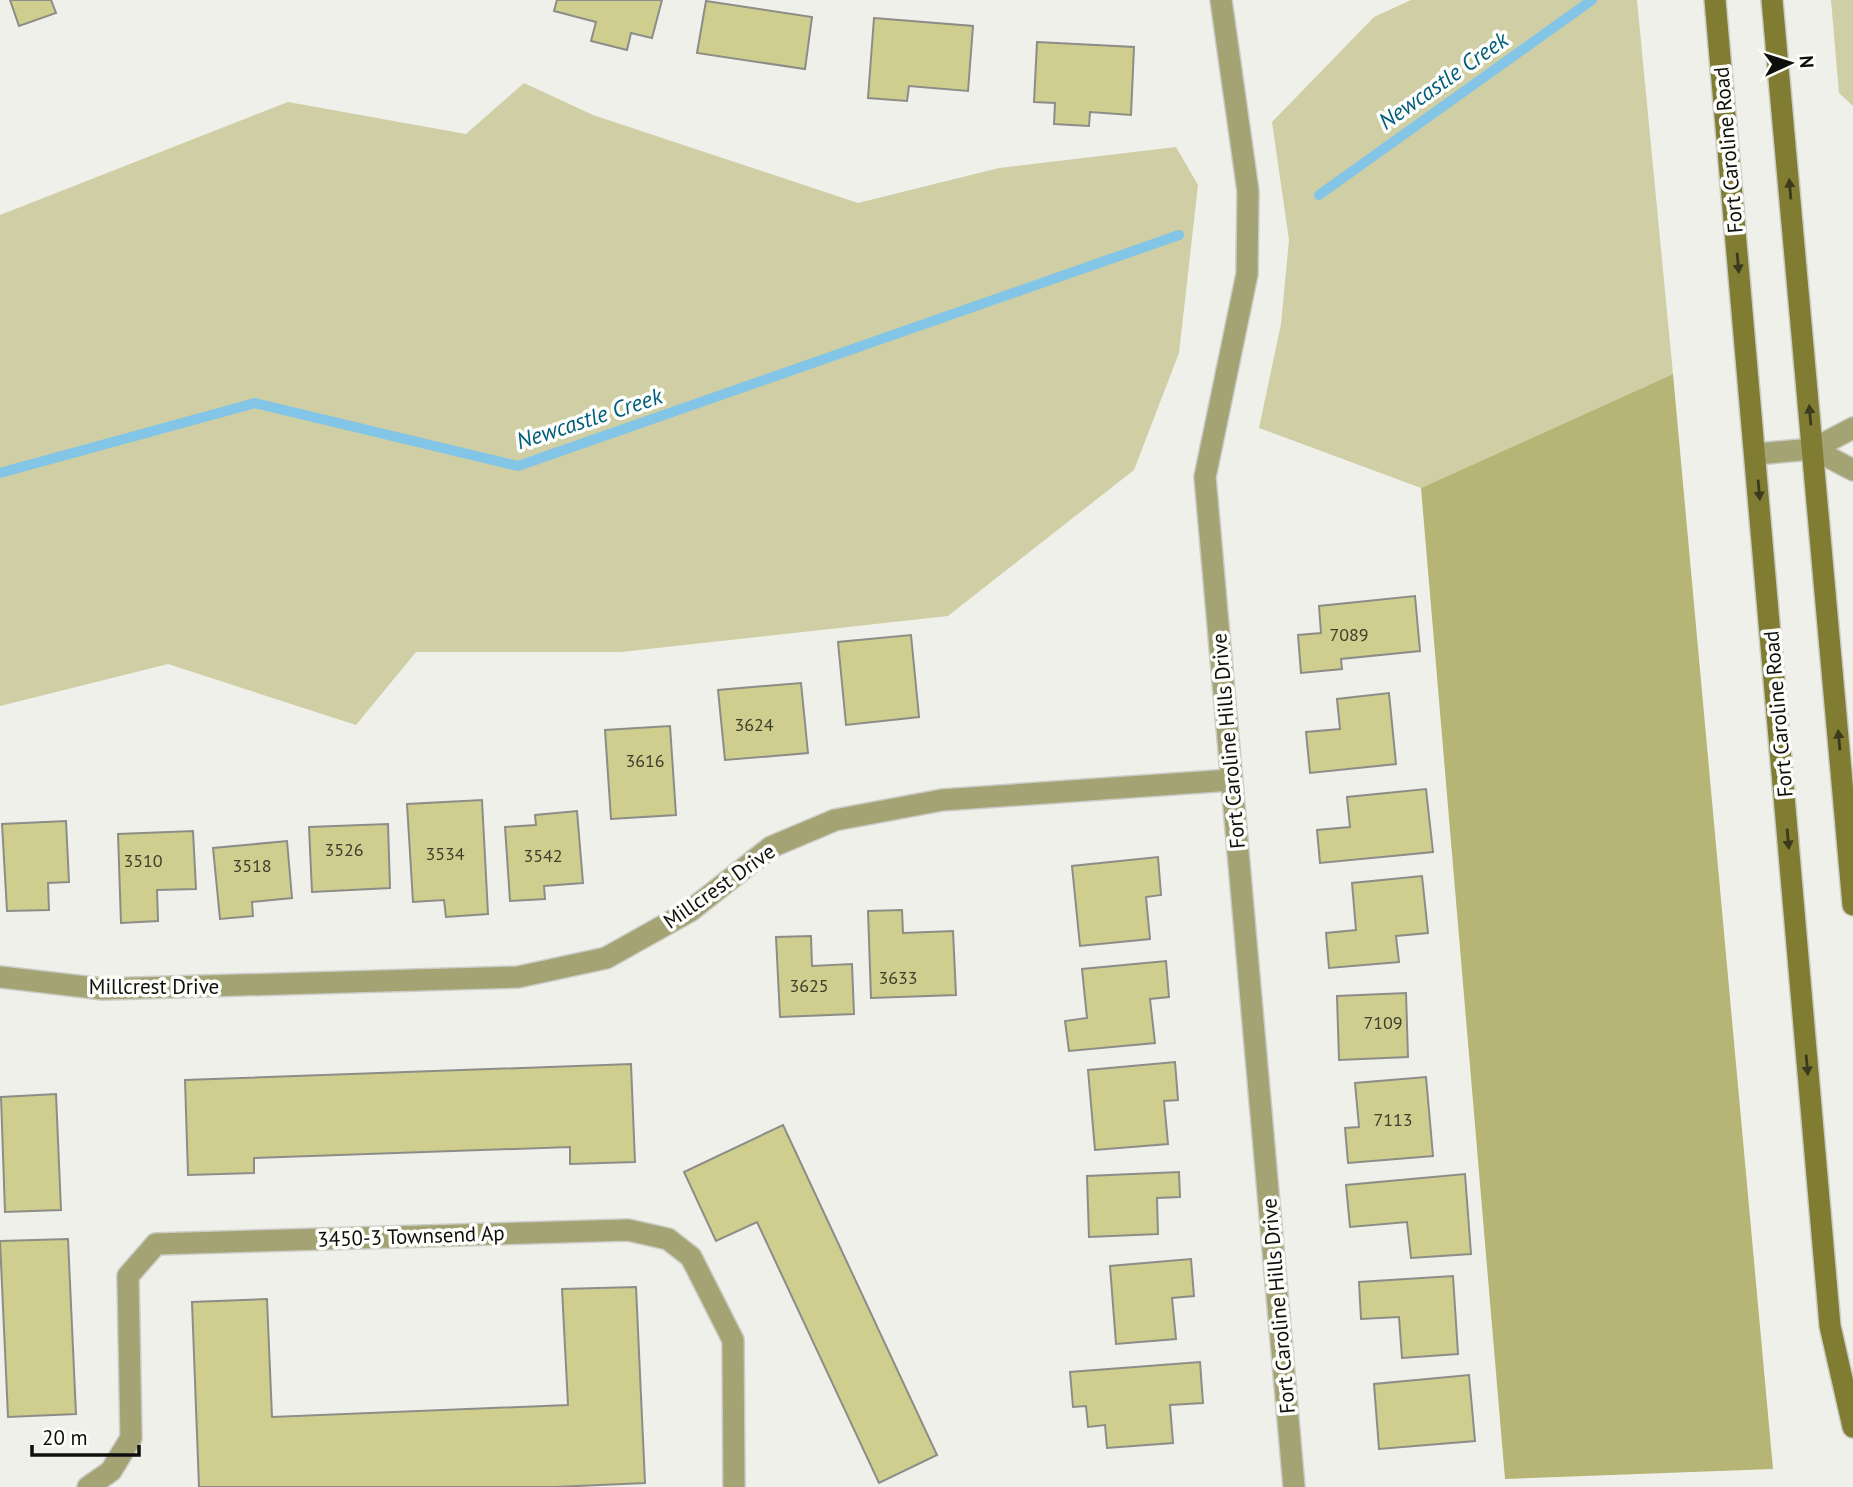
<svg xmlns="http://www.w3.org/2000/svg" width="1853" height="1487" viewBox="0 0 1853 1487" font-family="'PT Sans',sans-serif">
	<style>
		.green { fill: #cfcea4 }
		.forest { fill: #b6b576 }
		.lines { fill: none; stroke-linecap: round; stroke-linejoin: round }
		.stream { stroke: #82c5e7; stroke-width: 10 }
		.building { fill: #cfce8e; stroke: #8d8d88; stroke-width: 2 }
		.street-casing { stroke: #ccccc7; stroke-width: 24 }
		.secondary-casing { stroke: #ccccc7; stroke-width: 24 }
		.street { stroke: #a4a374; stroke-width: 21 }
		.secondary { stroke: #807d32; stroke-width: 21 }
		.oneway { fill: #3c3a1c }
		.labels { text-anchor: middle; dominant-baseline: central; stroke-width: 7; stroke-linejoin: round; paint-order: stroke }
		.number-label { font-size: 18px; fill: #3e3e2d }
		.street-label { font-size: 21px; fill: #0e0e0d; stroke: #fdfdf9 }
		.water-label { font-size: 23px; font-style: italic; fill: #015d7e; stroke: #fdfdf9 }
	</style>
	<rect width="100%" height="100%" fill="#f0f0eb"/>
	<g class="green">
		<polygon points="1411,0 1637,0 1673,374 1421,488 1259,428 1281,324 1289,240 1272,122 1374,17"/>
		<polygon points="1831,0 1853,0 1853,106 1839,93"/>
		<polygon points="524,83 593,115 858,203 999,168 1176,147 1198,185 1179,353 1134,470 948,616 621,652 416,652 356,725 168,664 0,706 0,215 288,102 466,134"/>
	</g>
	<polygon class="forest" points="1673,374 1773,1469 1505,1479 1421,488"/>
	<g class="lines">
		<g class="stream">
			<polyline points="1319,195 1592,0"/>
			<polyline points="0,473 255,403 518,466 1179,235"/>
		</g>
	</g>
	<g class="building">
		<polygon points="10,0 51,0 56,13 19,26"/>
		<polygon points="557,0 662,0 652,38 631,33 627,50 591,41 596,22 554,11"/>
		<polygon points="706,1 812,17 805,69 697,53"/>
		<polygon points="874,18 973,26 968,91 909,86 907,101 868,98"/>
		<polygon points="1037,42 1134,47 1131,115 1090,112 1089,126 1054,124 1055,103 1034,102"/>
		<polygon points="1415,596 1420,651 1341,659 1342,669 1301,673 1298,635 1321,633 1319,606"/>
		<polygon points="911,635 919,717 846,725 838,642"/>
		<polygon points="801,683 808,753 725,760 718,690"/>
		<polygon points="1389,693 1396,764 1310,773 1306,732 1340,729 1337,699"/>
		<polygon points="670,726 676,815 611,819 605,730"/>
		<polygon points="1426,789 1433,852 1320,863 1317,830 1350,827 1347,797"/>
		<polygon points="482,800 488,914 446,917 444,900 413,902 407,804"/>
		<polygon points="577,811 583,883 544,886 545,899 510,901 505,827 536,825 535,815"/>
		<polygon points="66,821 69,882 48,883 49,910 7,911 2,824"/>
		<polygon points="388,824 390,888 312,892 309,827"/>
		<polygon points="193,831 196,889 157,890 158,921 121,923 118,834"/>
		<polygon points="287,841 292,898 252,902 253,916 220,919 213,848"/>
		<polygon points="1158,857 1161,895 1146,897 1150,939 1080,946 1072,866"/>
		<polygon points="1422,876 1428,933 1396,936 1399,962 1329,968 1326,933 1356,930 1352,883"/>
		<polygon points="902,910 903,933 953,931 956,995 871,998 868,911"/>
		<polygon points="811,936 812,966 852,964 854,1014 780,1017 776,937"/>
		<polygon points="1166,961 1169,997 1150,999 1155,1043 1069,1051 1065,1021 1087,1018 1082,969"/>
		<polygon points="1406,993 1408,1057 1339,1060 1337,996"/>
		<polygon points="1175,1062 1178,1100 1164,1101 1168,1144 1095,1150 1088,1070"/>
		<polygon points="631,1064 635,1162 570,1164 570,1147 254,1158 254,1173 188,1175 185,1080"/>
		<polygon points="1426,1077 1433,1156 1348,1163 1345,1128 1359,1127 1355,1083"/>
		<polygon points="56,1094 61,1210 5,1212 1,1097"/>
		<polygon points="783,1125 937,1455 879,1483 757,1222 716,1241 684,1172"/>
		<polygon points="1179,1172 1180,1197 1157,1198 1158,1234 1089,1237 1087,1176"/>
		<polygon points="1465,1174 1471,1254 1411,1258 1407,1222 1350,1227 1346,1185"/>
		<polygon points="68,1239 76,1414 8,1417 0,1241"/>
		<polygon points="1191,1259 1194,1296 1172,1298 1176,1339 1116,1344 1110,1266"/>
		<polygon points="1453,1276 1458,1354 1402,1358 1399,1317 1361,1319 1359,1282"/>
		<polygon points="636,1287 645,1483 555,1487 199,1487 192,1302 267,1299 272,1417 568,1405 562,1289"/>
		<polygon points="1200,1362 1203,1403 1170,1405 1173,1443 1107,1448 1105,1425 1088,1427 1086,1406 1073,1407 1070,1372"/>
		<polygon points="1469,1375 1475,1441 1379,1449 1374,1384"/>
	</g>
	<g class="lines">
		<g class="street-casing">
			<g id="street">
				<polyline points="1221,0 1248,191 1247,274 1205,477 1294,1487"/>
				<polyline points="1813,449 1853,470"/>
				<polyline points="1756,454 1813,449 1853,428"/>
				<polyline points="0,977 103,989 518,977 606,958 690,911 771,847 835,820 942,800 1231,780"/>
				<polyline points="88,1487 111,1471 131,1438 128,1276 156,1244 628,1230 668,1239 691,1257 733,1340 734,1487"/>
			</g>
		</g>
		<g class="secondary-casing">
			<g id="secondary">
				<polyline points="1715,0 1830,1326 1853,1427"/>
				<polyline points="1772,0 1853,905"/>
			</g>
		</g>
		<use href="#street" class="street"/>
		<use href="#secondary" class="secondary"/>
	</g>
	<defs><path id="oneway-solid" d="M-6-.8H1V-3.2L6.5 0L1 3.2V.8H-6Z" transform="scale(1.75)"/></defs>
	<g class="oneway">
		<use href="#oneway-solid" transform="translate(1790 189) rotate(-95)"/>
		<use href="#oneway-solid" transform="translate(1738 263) rotate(85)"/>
		<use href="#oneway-solid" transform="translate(1810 415) rotate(-95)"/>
		<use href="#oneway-solid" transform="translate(1759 490) rotate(85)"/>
		<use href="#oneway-solid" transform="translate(1839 740) rotate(-95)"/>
		<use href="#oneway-solid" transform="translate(1788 839) rotate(85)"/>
		<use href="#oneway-solid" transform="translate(1807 1065) rotate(85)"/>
	</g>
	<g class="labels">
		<g class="number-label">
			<text x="1349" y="634">7089</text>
			<text x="754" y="724">3624</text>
			<text x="645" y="760">3616</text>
			<text x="344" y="849">3526</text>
			<text x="445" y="853">3534</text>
			<text x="543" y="855">3542</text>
			<text x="143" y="860">3510</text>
			<text x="252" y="865">3518</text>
			<text x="898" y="977">3633</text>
			<text x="809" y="985">3625</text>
			<text x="1383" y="1022">7109</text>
			<text x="1393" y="1119">7113</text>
		</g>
		<g class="street-label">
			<text transform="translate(1728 150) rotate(-95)">Fort Caroline Road</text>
			<text transform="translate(1778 714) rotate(-95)">Fort Caroline Road</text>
			<text transform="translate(1228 741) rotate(-95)">Fort Caroline Hills Drive</text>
			<text transform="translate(719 886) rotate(-35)">Millcrest Drive</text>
			<text x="154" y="986">Millcrest Drive</text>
			<text transform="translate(411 1236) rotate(-2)">3450-3 Townsend Ap</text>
			<text transform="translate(1278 1306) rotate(-95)">Fort Caroline Hills Drive</text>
		</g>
		<g class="water-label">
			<text transform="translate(1443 80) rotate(-35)">Newcastle Creek</text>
			<text transform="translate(589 418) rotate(-18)">Newcastle Creek</text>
		</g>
	</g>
	<g transform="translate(1790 63) rotate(86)" stroke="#fdfdf9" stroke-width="5" paint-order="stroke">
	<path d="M0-5L12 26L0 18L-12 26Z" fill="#0e0e0d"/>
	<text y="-10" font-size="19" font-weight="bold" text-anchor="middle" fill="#0e0e0d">N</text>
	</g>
	<path d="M32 1445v10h107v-10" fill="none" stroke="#0e0e0d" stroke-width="3.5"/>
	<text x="42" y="1445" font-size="21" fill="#0e0e0d" stroke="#fdfdf9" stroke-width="5" paint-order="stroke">20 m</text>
</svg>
